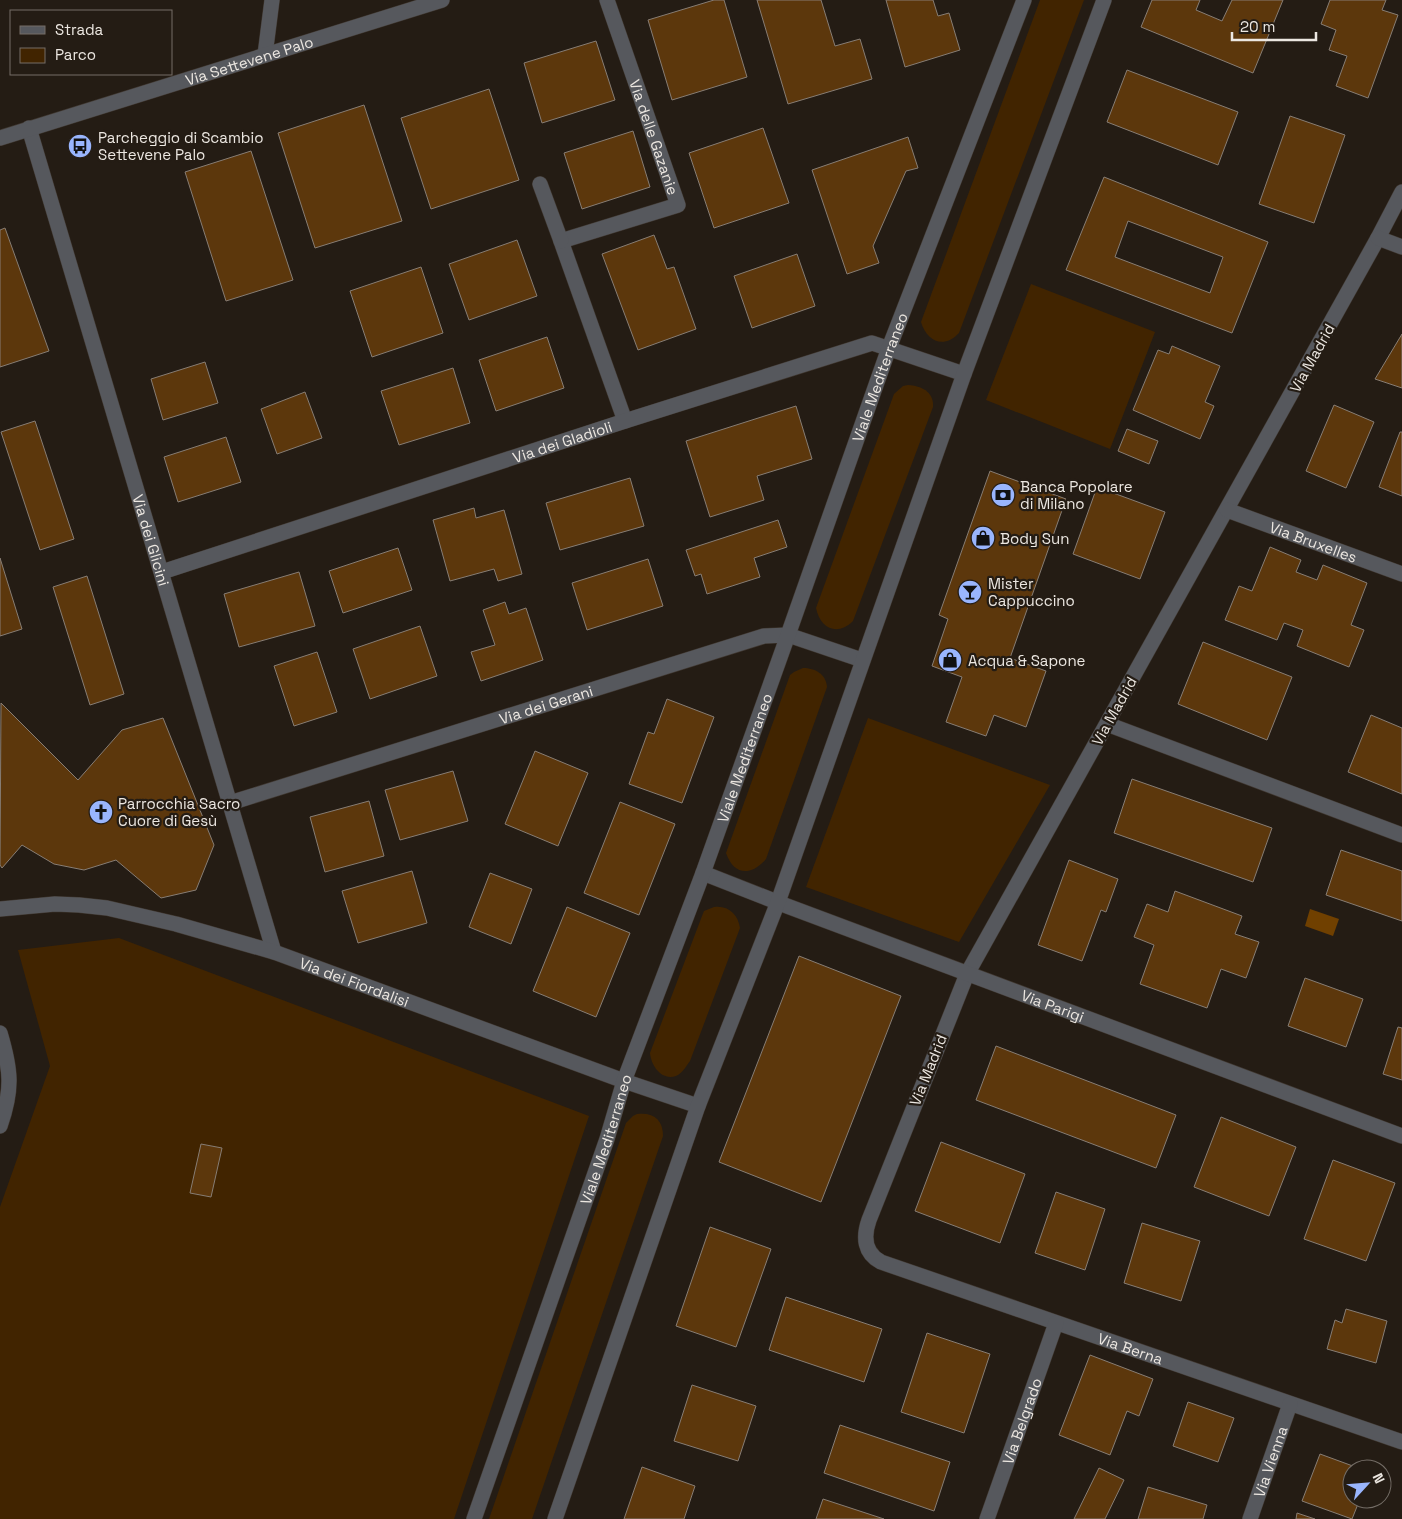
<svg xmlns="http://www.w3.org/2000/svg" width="1402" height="1519" viewBox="0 0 1402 1519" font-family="'Space Grotesk',sans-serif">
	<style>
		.green { fill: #412400 }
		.water { fill: #704000 }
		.building { fill: #5c370c; stroke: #877d74; fill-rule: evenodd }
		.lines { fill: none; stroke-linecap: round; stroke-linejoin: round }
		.minor-casing { stroke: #403831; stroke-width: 16 }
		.minor { stroke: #56585d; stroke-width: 15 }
		.labels { text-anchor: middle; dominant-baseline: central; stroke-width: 4.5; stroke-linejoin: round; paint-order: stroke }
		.street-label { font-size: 15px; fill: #ece7e1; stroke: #241c14 }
		.poi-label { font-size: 15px; fill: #ece7e1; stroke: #241c14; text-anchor: start }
	</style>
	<rect width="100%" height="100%" fill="#241c14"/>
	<g class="green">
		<path d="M 1040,0 L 1084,0 L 959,333 C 944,349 927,342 921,322 Z"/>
		<polygon points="1031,284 1155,332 1110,449 986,400"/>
		<path d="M 908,385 C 922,386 934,392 933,407 L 853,621 C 837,637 820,628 816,608 L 894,394 L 903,386 Z"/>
		<path d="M 803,668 C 815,668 826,674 827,687 L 766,859 C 751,876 734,876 726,853 L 790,675 L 794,672 Z"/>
		<polygon points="868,718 1050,785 959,942 806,887"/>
		<path d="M 714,907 C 728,905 738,914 740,928 L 690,1061 C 686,1066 683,1073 676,1076 C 661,1081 651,1065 650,1053 L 702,916 L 704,911 Z"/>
		<polygon points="119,938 589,1116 454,1519 0,1519 0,1207 50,1066 18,950"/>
		<path d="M 637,1114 C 654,1112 663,1120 663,1136 L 532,1519 L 489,1519 L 626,1123 L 633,1116 Z"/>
	</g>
	<polygon class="water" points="1310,909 1339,919 1333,936 1305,926"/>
	<g class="building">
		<polygon points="714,0 724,0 747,77 672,100 648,20"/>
		<polygon points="757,0 821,0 835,46 860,39 872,79 788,104"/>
		<polygon points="886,0 933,0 938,16 949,13 960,50 905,67"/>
		<polygon points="1152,0 1200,0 1196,10 1222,21 1232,0 1283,0 1253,73 1141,27"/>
		<polygon points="1330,0 1386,0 1382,10 1398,15 1368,98 1336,86 1347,56 1329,50 1336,30 1321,24"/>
		<polygon points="596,41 615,100 542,123 524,63"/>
		<polygon points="1127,70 1238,112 1218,165 1107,122"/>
		<polygon points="489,89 519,180 431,209 401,118"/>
		<polygon points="364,105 402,221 315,248 278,133"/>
		<polygon points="1290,116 1345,135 1314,223 1259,204"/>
		<polygon points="763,128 789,203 714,228 689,153"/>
		<polygon points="633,131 650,187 582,209 564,153"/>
		<polygon points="908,137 918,168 906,171 873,246 879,263 847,274 812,170"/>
		<polygon points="251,151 293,280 226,301 185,172"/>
		<path d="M 1104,177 L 1268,242 L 1232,333 L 1066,270 ZM 1128,221 L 1223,257 L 1210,293 L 1115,257 Z"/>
		<polygon points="5,228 49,351 0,367 0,230"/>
		<polygon points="654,235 667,269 674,267 696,329 638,350 602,254"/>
		<polygon points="517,240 537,296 469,320 449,264"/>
		<polygon points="797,254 815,306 752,328 734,276"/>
		<polygon points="421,267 443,333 372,357 350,291"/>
		<polygon points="1402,334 1402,388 1375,379"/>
		<polygon points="547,337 564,388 496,411 479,360"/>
		<polygon points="1172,346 1220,366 1205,402 1214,406 1200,439 1133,410 1158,350 1169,354"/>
		<polygon points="205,362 218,403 163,420 151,379"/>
		<polygon points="453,368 470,423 399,445 381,391"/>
		<polygon points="305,392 322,438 277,454 261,409"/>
		<polygon points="1334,405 1374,422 1346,488 1306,471"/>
		<polygon points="796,406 812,459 757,476 764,500 710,517 686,441"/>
		<polygon points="35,421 74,539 40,550 1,432"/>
		<polygon points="1127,429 1158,441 1149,464 1118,451"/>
		<polygon points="1400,432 1402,432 1402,496 1379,487"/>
		<polygon points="226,437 241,482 178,502 164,457"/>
		<polygon points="990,471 1066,499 1010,658 1046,671 1026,727 994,715 986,736 946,722 962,677 932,666 948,619 939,615"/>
		<polygon points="630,478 644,526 560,550 546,503"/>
		<polygon points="1097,487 1165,512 1140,579 1073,554"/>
		<polygon points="474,508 476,518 504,510 522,574 498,581 494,569 450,581 433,520"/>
		<polygon points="778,520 787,547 754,558 760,577 707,594 701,574 695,576 686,550"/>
		<polygon points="1270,547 1301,560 1296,572 1317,580 1323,565 1367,583 1351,625 1364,630 1349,667 1297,646 1303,630 1284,623 1277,640 1225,620 1239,586 1252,591"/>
		<polygon points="398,548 412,590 343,613 329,571"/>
		<polygon points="0,558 22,629 0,636"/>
		<polygon points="648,559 663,606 587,630 572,583"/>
		<polygon points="299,572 315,626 239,647 224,594"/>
		<polygon points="87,576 124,694 90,705 53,587"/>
		<polygon points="505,602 509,614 526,608 543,660 481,681 471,652 495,645 483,610"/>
		<polygon points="420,626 437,676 370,699 353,649"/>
		<polygon points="1203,642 1292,677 1267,740 1178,704"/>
		<polygon points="317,652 337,712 294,726 274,666"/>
		<polygon points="667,699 714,717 682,803 629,784 648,732 654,734"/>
		<polygon points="1,703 78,780 122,730 163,718 214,845 196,890 161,898 116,860 84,870 54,864 22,845 2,868 0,865"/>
		<polygon points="1371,715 1402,728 1402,794 1348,772"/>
		<polygon points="535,751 588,773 558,846 505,824"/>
		<polygon points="453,771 468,821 400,840 385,790"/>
		<polygon points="1132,779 1272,828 1253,882 1114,833"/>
		<polygon points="369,801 384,856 325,872 310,817"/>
		<polygon points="620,802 675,824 639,915 584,893"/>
		<polygon points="1341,850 1402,871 1402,921 1326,895"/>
		<polygon points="1069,860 1118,879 1106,912 1101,910 1082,961 1038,945"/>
		<polygon points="412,871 427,923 358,943 342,891"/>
		<polygon points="490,873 532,889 511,944 469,927"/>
		<polygon points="1175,891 1242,916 1235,934 1259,942 1246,978 1221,969 1207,1008 1140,984 1154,945 1134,937 1147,904 1168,912"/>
		<polygon points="567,907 630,933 596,1017 533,991"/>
		<polygon points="799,956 901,996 821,1202 719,1162"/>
		<polygon points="1305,978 1363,999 1346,1047 1288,1026"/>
		<polygon points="1398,1027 1402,1028 1402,1080 1383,1074"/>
		<polygon points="996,1046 1176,1115 1156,1168 976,1100"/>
		<polygon points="1221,1117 1296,1147 1269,1216 1194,1187"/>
		<polygon points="941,1142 1025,1174 1000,1243 915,1211"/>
		<polygon points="201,1144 222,1148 211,1197 190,1193"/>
		<polygon points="1333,1160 1395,1183 1366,1261 1304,1239"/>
		<polygon points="1056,1192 1105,1209 1085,1270 1035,1253"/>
		<polygon points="1142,1223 1200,1241 1181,1301 1124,1283"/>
		<polygon points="710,1227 771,1249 736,1347 676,1326"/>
		<polygon points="786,1297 882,1329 864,1382 769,1350"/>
		<polygon points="1346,1309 1387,1321 1376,1363 1327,1349 1335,1320 1342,1323"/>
		<polygon points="927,1333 990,1354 964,1433 901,1412"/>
		<polygon points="1090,1355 1153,1379 1139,1416 1127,1411 1110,1455 1059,1435"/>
		<polygon points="692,1385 756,1406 738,1461 674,1441"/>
		<polygon points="1188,1402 1234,1418 1218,1462 1173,1446"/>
		<polygon points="840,1425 950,1462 934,1511 824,1473"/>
		<polygon points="1320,1454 1361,1469 1352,1469 1352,1499 1360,1499 1352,1519 1302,1501"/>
		<polygon points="642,1467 695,1486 684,1519 624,1519"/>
		<polygon points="1099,1468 1124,1480 1105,1519 1074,1519"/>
		<polygon points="1148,1487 1207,1505 1203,1519 1138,1519"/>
		<polygon points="823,1499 884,1519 816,1519"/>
		<polygon points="1297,1513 1315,1519 1296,1519"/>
	</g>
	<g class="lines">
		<g class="minor-casing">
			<g id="minor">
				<path id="s1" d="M 607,0 L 678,205 L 561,241 L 625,421"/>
				<polyline points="265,55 272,0"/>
				<path id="s2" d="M 29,128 L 274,952"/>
				<path id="s3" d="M 0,138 L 442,0"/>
				<polyline points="540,184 561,241"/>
				<path id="s4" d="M 1402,192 L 1378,238 L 967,974 L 869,1220 C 863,1237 864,1253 881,1262 L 1402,1442"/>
				<polyline points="1378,238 1402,247"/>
				<path id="s5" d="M 1227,510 L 1402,574"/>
				<path id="s6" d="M 162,572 L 625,421 L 872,343 L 964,374"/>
				<polyline points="1107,724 1402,835"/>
				<path id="s7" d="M 230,803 L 764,636 L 788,635 L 862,660"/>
				<path id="s8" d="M 703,873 L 787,906 L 1402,1136"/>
				<path id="s9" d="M 0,909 L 55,904 L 79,905 L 107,908 L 176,924 L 274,952 L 624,1081 L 698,1106"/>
				<path d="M 0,1033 C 11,1070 13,1089 0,1126"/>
				<path id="s10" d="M 474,1519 L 607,1139 L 624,1081 L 703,873 L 788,635 L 889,348 L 1024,0"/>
				<polyline points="555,1519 698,1106 778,902 964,374 1104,0"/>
				<path id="s11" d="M 987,1519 L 1056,1323"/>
				<path id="s12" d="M 1250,1519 L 1290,1404"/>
			</g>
		</g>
		<use href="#minor" class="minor"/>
	</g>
	<defs>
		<g id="bus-disc" transform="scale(1.25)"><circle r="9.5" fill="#99b5fd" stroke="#241c14"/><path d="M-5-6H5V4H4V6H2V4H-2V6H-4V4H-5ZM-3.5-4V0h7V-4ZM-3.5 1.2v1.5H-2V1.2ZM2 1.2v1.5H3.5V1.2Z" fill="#111"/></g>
		<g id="bank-disc" transform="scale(1.25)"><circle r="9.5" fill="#99b5fd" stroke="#241c14"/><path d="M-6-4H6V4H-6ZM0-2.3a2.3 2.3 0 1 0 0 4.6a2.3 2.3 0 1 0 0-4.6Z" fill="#111"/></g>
		<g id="shop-disc" transform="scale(1.25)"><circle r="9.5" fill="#99b5fd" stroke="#241c14"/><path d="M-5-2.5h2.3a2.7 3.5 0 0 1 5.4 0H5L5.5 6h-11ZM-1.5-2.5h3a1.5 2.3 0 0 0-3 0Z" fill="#111"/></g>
		<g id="bar-disc" transform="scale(1.25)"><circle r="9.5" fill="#99b5fd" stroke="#241c14"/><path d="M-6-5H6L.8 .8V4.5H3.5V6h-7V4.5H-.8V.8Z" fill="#111"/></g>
		<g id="church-disc" transform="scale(1.25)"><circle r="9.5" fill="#99b5fd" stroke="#241c14"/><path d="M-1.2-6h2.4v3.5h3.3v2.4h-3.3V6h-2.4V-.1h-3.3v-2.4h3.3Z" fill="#111"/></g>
	</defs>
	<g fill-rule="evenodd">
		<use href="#bus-disc" x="80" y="146"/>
		<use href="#bank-disc" x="1003" y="495"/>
		<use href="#shop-disc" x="983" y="538"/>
		<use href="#bar-disc" x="970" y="592"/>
		<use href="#shop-disc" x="950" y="660"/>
		<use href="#church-disc" x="101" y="812"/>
	</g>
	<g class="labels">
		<g class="street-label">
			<text stroke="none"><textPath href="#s3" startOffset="261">Via Settevene Palo</textPath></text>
			<text stroke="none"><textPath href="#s1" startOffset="145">Via delle Gazanie</textPath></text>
			<text transform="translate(1312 358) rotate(-61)">Via Madrid</text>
			<text stroke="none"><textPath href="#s10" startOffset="1212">Viale Mediterraneo</textPath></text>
			<text stroke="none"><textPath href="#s6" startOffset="421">Via dei Gladioli</textPath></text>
			<text stroke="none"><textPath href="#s2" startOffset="430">Via dei Glicini</textPath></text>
			<text stroke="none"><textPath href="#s5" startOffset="92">Via Bruxelles</textPath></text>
			<text stroke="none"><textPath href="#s7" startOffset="331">Via dei Gerani</textPath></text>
			<text transform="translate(1114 711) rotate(-61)">Via Madrid</text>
			<text stroke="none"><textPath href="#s10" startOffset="808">Viale Mediterraneo</textPath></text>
			<text stroke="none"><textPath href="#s9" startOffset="366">Via dei Fiordalisi</textPath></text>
			<text stroke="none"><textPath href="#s8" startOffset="374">Via Parigi</textPath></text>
			<text transform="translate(928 1070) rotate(-68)">Via Madrid</text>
			<text stroke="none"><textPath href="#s10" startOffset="402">Viale Mediterraneo</textPath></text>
			<text stroke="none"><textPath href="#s4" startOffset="1472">Via Berna</textPath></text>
			<text stroke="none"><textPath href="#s11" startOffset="104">Via Belgrado</textPath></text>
			<text stroke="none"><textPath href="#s12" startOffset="61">Via Vienna</textPath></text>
		</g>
		<g class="poi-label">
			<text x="98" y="137">Parcheggio di Scambio<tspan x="98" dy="17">Settevene Palo</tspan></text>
			<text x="1020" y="486">Banca Popolare<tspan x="1020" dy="17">di Milano</tspan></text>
			<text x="1000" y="538">Body Sun</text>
			<text x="988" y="583">Mister<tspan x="988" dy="17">Cappuccino</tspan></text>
			<text x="968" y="660">Acqua &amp; Sapone</text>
			<text x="118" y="803">Parrocchia Sacro<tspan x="118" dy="17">Cuore di Gesù</tspan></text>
		</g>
	</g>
	<rect x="10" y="10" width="162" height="65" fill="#241c14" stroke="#746d66"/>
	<rect x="20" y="26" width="25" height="8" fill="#56585d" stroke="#746d66"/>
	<text x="55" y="35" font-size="15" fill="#ece7e1">Strada</text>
	<rect x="20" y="48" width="25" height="15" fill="#412400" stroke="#746d66"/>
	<text x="55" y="60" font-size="15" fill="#ece7e1">Parco</text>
	<g transform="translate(1367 1484) rotate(64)"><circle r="24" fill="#241c14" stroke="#746d66"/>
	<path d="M0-4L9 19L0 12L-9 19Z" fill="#99b5fd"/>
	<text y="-8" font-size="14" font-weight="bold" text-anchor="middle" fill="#ece7e1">N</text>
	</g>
	<path d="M1232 32v8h84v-8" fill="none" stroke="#ece7e1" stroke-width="2.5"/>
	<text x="1240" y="32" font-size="15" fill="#ece7e1" stroke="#241c14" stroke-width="4" paint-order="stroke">20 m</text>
</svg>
